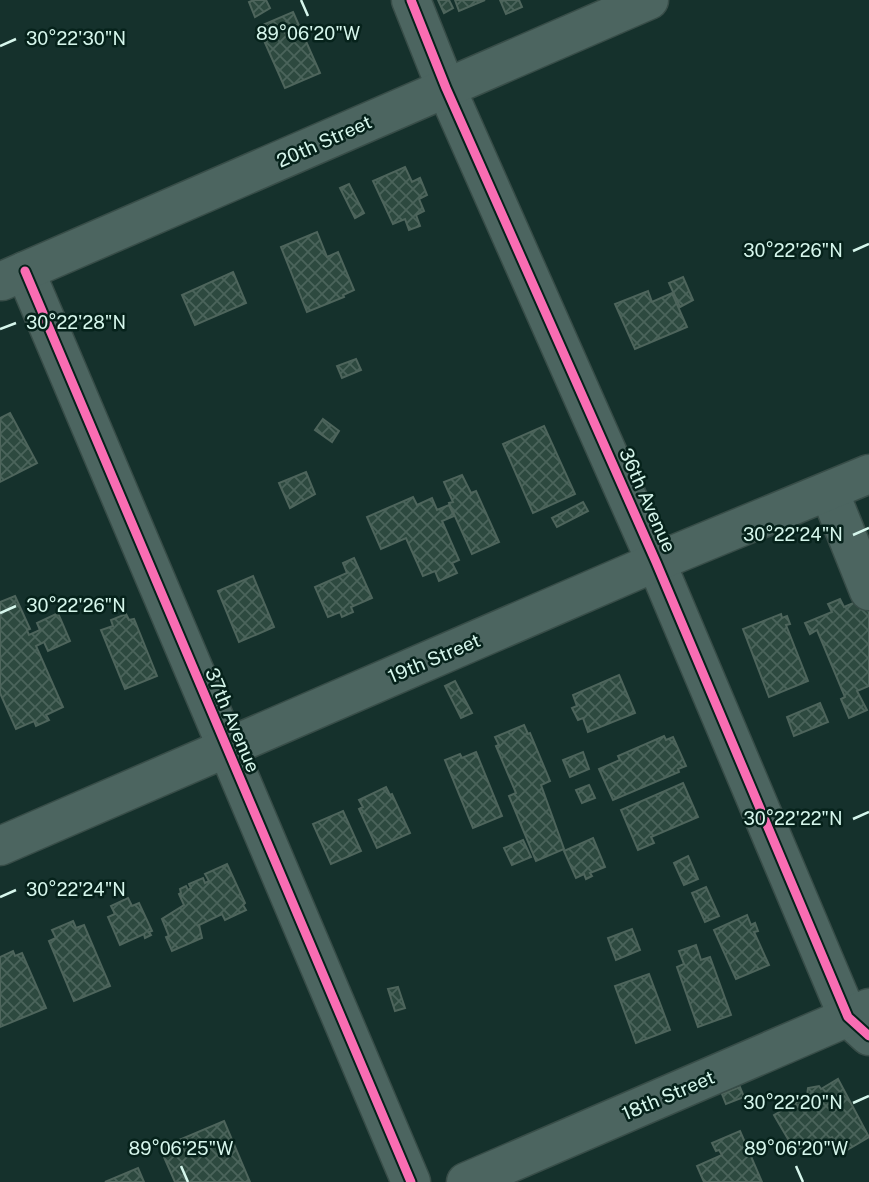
<svg xmlns="http://www.w3.org/2000/svg" width="869" height="1182" viewBox="0 0 869 1182" font-family="'Public Sans',sans-serif">
	<style>
		.building { fill: url(#building-cross-hatch); stroke: #4e655c; stroke-width: 2 }
		.lines { fill: none; stroke-linecap: round; stroke-linejoin: round }
		.minor-casing { stroke: #384d48; stroke-width: 41 }
		.minor { stroke: #4c6560; stroke-width: 38 }
		.cycleway-casing { stroke: #06221b; stroke-width: 13 }
		.cycleway { stroke: #f96db3; stroke-width: 9 }
		.ticks { fill: none; stroke: #d6f6ec; stroke-width: 2.5 }
		.labels { text-anchor: middle; dominant-baseline: central; stroke-width: 5; stroke-linejoin: round; paint-order: stroke }
		.street-label { font-size: 19px; fill: #d6f6ec; stroke: #06221b }
		.ticks-label { font-size: 18px; text-anchor: middle; fill: #d6f6ec; stroke: #06221b; stroke-width: 5; stroke-linejoin: round; paint-order: stroke }
	</style>
	<defs>
		<pattern id="building-cross-hatch" width="8" height="8" patternUnits="userSpaceOnUse" patternTransform="scale(1.75)"><rect width="8" height="8" fill="#2d493f"/><path d="M0 0l8 8M0 8l8-8" fill="none" stroke="#4b645b"/></pattern>
	</defs>
	<rect width="100%" height="100%" fill="#15312c"/>
	<g class="building">
		<polygon points="254,0 266,0 270,8 255,17 249,2"/>
		<polygon points="438,0 449,0 453,8 444,13"/>
		<polygon points="455,0 485,0 459,11"/>
		<polygon points="500,0 519,0 522,7 506,14"/>
		<polygon points="293,12 320,73 285,88 258,27"/>
		<polygon points="405,167 412,182 420,178 427,195 419,199 424,211 416,215 420,226 409,230 405,219 393,224 373,181"/>
		<polygon points="349,184 364,213 355,218 340,188"/>
		<polygon points="317,232 327,257 338,252 354,290 343,295 344,297 307,312 281,247"/>
		<polygon points="233,272 246,303 195,325 182,295"/>
		<polygon points="683,277 693,300 680,307 669,283"/>
		<polygon points="648,291 652,302 672,293 687,327 635,349 615,304"/>
		<polygon points="356,359 361,370 342,378 337,366"/>
		<polygon points="10,413 37,463 0,482 0,418"/>
		<polygon points="323,419 339,431 332,442 315,430"/>
		<polygon points="544,426 575,494 533,513 503,444"/>
		<polygon points="306,472 315,494 290,508 279,483"/>
		<polygon points="462,475 471,493 476,491 499,542 472,554 449,503 453,502 444,482"/>
		<polygon points="413,497 417,505 432,498 437,510 449,505 454,516 442,521 459,560 452,563 457,573 439,581 435,571 423,576 406,538 381,549 367,517"/>
		<polygon points="583,502 588,511 557,527 552,518"/>
		<polygon points="354,558 372,598 351,607 353,612 342,617 340,612 328,617 315,587 347,573 343,563"/>
		<polygon points="253,576 274,627 239,642 218,591"/>
		<polygon points="15,596 30,629 27,630 29,635 40,630 37,623 58,613 70,641 48,651 44,642 36,646 63,707 46,715 49,720 36,726 34,721 16,729 0,693 0,602"/>
		<polygon points="840,599 844,607 863,599 869,612 869,686 857,691 867,710 849,718 841,699 845,697 817,630 810,634 805,623 832,612 828,604"/>
		<polygon points="126,614 129,620 134,619 157,676 125,689 101,630 113,626 111,620"/>
		<polygon points="781,614 782,618 787,616 790,624 786,625 808,681 769,697 743,629"/>
		<polygon points="619,675 635,713 588,732 583,718 578,720 572,708 577,706 573,695"/>
		<polygon points="455,681 472,713 461,718 445,686"/>
		<polygon points="820,703 828,722 794,736 787,717"/>
		<polygon points="524,725 528,734 530,733 550,781 541,785 564,849 536,861 509,796 516,793 496,746 499,745 495,737"/>
		<polygon points="664,736 666,740 673,737 686,766 678,769 679,772 613,800 599,769 620,760 618,756"/>
		<polygon points="476,752 502,816 473,828 445,760 460,754 462,758"/>
		<polygon points="583,752 589,769 570,777 563,760"/>
		<polygon points="683,783 698,817 651,837 654,843 638,850 621,810"/>
		<polygon points="589,785 595,798 582,803 576,790"/>
		<polygon points="386,787 390,795 392,794 410,833 377,848 359,809 363,807 359,800"/>
		<polygon points="343,811 361,851 331,864 313,824"/>
		<polygon points="593,838 605,867 590,873 592,876 586,879 584,874 576,878 564,851"/>
		<polygon points="523,840 531,857 512,865 504,848"/>
		<polygon points="688,856 698,879 684,885 674,863"/>
		<polygon points="227,864 245,903 243,905 246,910 225,920 222,914 199,925 202,938 172,951 166,937 169,936 162,919 184,905 179,894 181,893 180,889 186,886 188,890 191,888 189,884 203,878 205,883 209,881 205,874"/>
		<polygon points="706,887 719,916 705,922 692,893"/>
		<polygon points="128,898 132,906 139,903 152,931 149,932 151,935 145,938 144,934 120,945 108,917 115,914 111,906"/>
		<polygon points="747,915 751,925 755,923 758,931 754,932 769,965 736,979 714,930"/>
		<polygon points="73,921 76,928 84,925 110,986 74,1001 49,941 56,938 52,930"/>
		<polygon points="632,929 640,950 616,960 608,938"/>
		<polygon points="696,945 701,960 710,957 731,1015 698,1027 677,967 684,964 679,951"/>
		<polygon points="13,951 15,956 22,953 46,1008 0,1027 0,957"/>
		<polygon points="649,974 670,1030 636,1043 615,986"/>
		<polygon points="398,987 405,1008 395,1011 388,989"/>
		<polygon points="838,1079 869,1137 842,1153 832,1137 816,1146 814,1141 795,1151 774,1115 807,1096 808,1088 819,1086 821,1089"/>
		<polygon points="740,1087 744,1097 726,1104 722,1094"/>
		<polygon points="224,1121 250,1182 175,1182 160,1148"/>
		<polygon points="740,1131 762,1182 704,1182 697,1166 722,1155 719,1150 716,1151 712,1143"/>
		<polygon points="138,1168 144,1182 105,1182"/>
	</g>
	<g class="lines">
		<g class="minor-casing">
			<g id="minor">
				<polyline points="411,0 446,88 656,562 848,1017 869,1036"/>
				<polyline points="25,271 411,1182"/>
				<polyline points="2,281 649,0"/>
				<polyline points="829,491 869,591"/>
				<polyline points="0,846 656,562 869,474"/>
				<polyline points="466,1182 869,1008"/>
			</g>
		</g>
		<use href="#minor" class="minor"/>
		<g class="cycleway-casing">
			<g id="cycleway">
				<polyline points="411,0 446,88 656,562 848,1017 869,1036"/>
				<polyline points="25,271 411,1182"/>
			</g>
		</g>
		<use href="#cycleway" class="cycleway"/>
	</g>
	<path class="ticks" d="M 301,0 L 308,16M 0,46 L 16,39M 853,251 L 869,244M 0,329 L 16,323M 853,535 L 869,528M 0,613 L 16,606M 853,819 L 869,812M 0,897 L 16,890M 853,1103 L 869,1096M 181,1166 L 188,1182M 796,1166 L 803,1182"/>
	<g class="labels">
		<g class="street-label">
			<text transform="translate(324 141) rotate(-24)">20th Street</text>
			<text transform="translate(648 500) rotate(66)">36th Avenue</text>
			<text transform="translate(434 658) rotate(-23)">19th Street</text>
			<text transform="translate(233 720) rotate(67)">37th Avenue</text>
			<text transform="translate(668 1095) rotate(-23)">18th Street</text>
		</g>
	</g>
	<g class="ticks-label">
		<text x="308" y="40">89°06'20"W</text>
		<text x="76" y="45">30°22'30"N</text>
		<text x="793" y="257">30°22'26"N</text>
		<text x="76" y="329">30°22'28"N</text>
		<text x="793" y="541">30°22'24"N</text>
		<text x="76" y="612">30°22'26"N</text>
		<text x="793" y="825">30°22'22"N</text>
		<text x="76" y="896">30°22'24"N</text>
		<text x="793" y="1109">30°22'20"N</text>
		<text x="181" y="1155">89°06'25"W</text>
		<text x="796" y="1155">89°06'20"W</text>
	</g>
</svg>
